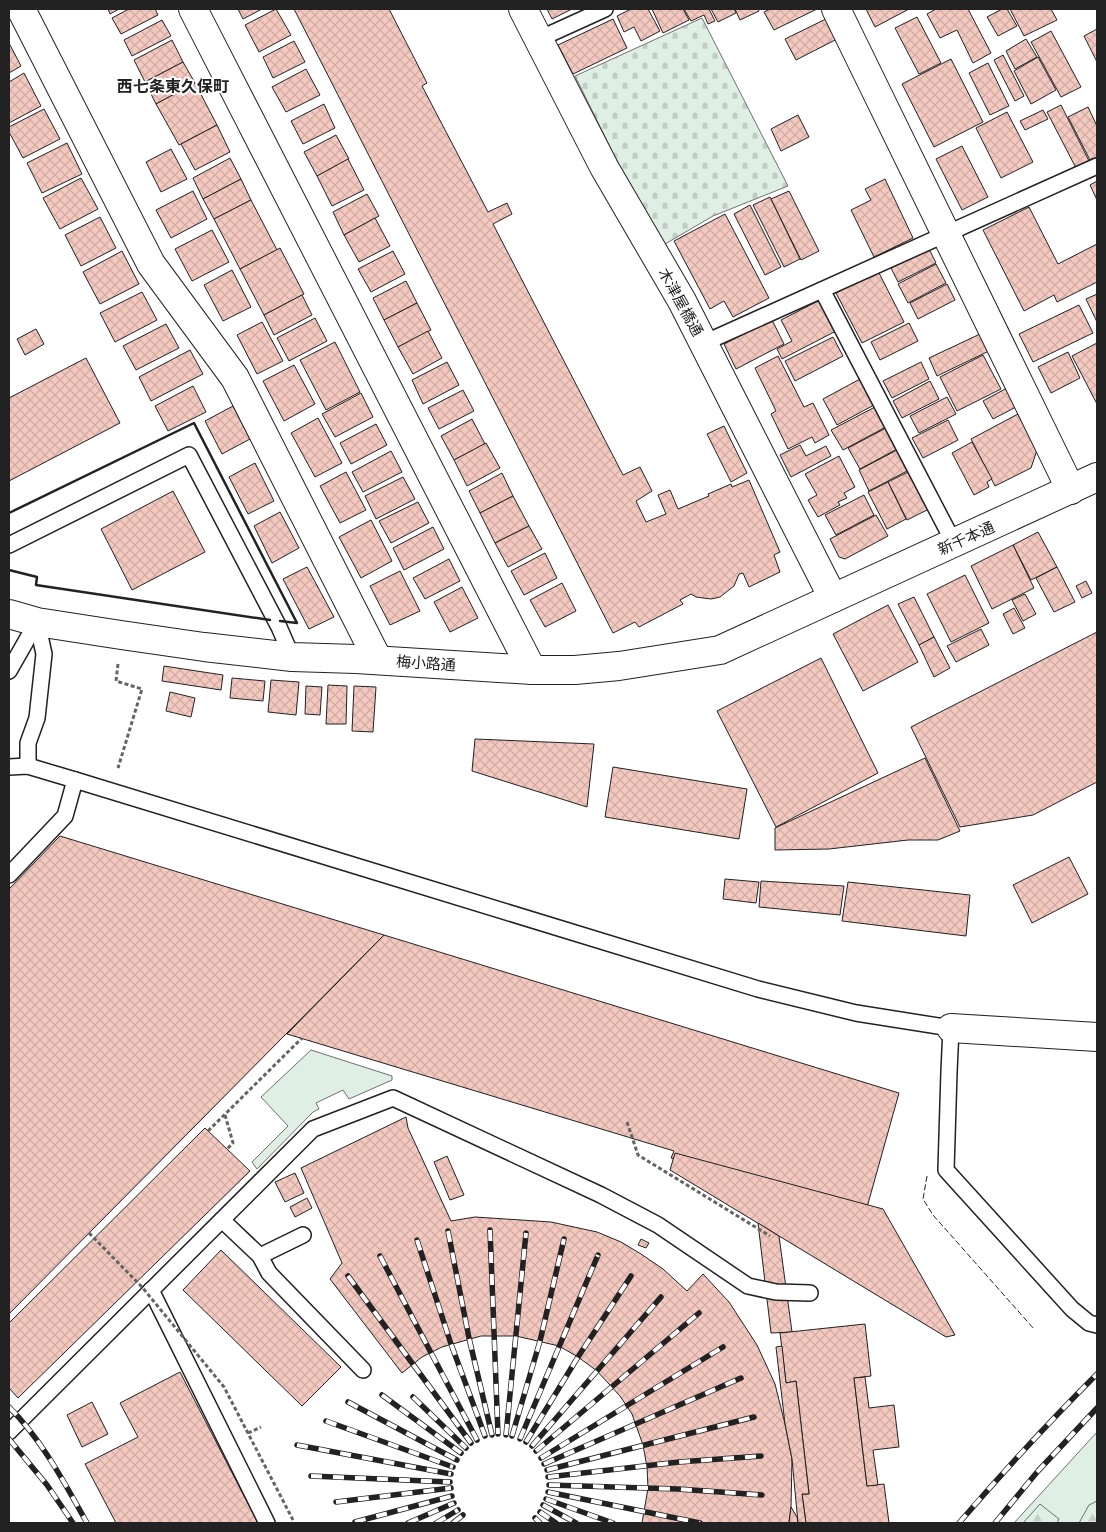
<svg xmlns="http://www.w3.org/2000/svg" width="1106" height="1532" viewBox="0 0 1106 1532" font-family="Arial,'Noto Sans JP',sans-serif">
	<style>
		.green { fill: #e0efe3; stroke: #6f6f6f }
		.forest { fill: url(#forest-firs); stroke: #6f6f6f }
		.cemetery { fill: url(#cemetery-stones); stroke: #6f6f6f }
		.building { fill: url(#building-cross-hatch); stroke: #222 }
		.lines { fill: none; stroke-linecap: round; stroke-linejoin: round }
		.lane-casing { stroke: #222; stroke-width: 18 }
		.street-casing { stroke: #222; stroke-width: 30 }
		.secondary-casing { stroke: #222; stroke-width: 30 }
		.path { stroke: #646464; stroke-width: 3; stroke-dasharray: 4 2.5; stroke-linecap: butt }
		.lane { stroke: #fff; stroke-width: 15 }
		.street { stroke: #fff; stroke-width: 28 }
		.secondary { stroke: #fff; stroke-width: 28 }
		.rail-casing { stroke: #222; stroke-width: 5.5 }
		.rail { stroke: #fff; stroke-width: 4; stroke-dasharray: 11; stroke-linecap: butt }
		.path-bridge { stroke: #646464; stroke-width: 3; stroke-dasharray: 4 2.5; stroke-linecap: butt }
		.fence { stroke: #222; stroke-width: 1; stroke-dasharray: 6 2.5; stroke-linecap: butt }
		.wall { stroke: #222; stroke-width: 2.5 }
		.labels { text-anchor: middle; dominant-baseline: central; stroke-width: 4; stroke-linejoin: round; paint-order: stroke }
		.street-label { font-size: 15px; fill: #222; stroke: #fff }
		.neighbourhood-label { font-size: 16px; font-weight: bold; fill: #222; stroke: #fff }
	</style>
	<defs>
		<pattern id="forest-firs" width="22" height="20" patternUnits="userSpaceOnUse" patternTransform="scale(1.25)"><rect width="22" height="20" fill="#e0efe3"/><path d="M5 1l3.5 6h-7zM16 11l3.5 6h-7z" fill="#c0cdc2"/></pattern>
		<pattern id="cemetery-stones" width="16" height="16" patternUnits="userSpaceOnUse" patternTransform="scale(1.25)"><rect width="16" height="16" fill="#e0efe3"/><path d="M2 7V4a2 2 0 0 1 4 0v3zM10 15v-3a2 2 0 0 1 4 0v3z" fill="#c0cdc2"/></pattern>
		<pattern id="building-cross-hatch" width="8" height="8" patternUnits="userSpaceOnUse" patternTransform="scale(1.25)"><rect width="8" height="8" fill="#f3c9c0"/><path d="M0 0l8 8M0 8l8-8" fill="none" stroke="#d0aca5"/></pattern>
	</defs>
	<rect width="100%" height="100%" fill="#fff"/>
	<g class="green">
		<polygon points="311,1050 392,1076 392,1080 349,1099 343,1090 316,1103 319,1109 313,1112 257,1169 252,1162 288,1126 261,1097"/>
		<polygon points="1097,1432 1097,1523 1014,1523"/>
	</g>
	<g class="forest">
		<polygon points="1097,1501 1097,1523 1079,1523 1089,1505"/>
		<polygon points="1040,1504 1059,1519 1057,1523 1023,1523"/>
	</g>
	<polygon class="cemetery" points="702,18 788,186 713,216 665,244 624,175 575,76"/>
	<g class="building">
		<polygon points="108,9 119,9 110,14"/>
		<polygon points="129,9 155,9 158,15 121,34 112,18"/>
		<polygon points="238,9 262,9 243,19"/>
		<polygon points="276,9 291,35 259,52 245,25"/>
		<polygon points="294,9 389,9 427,83 422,86 488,212 507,203 512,214 493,224 623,475 640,467 652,491 636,501 646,522 666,514 658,495 670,490 678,509 709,496 708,494 731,484 732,487 749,480 780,552 774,555 780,572 749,587 743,573 739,574 734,586 720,597 711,599 696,597 691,594 680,600 683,604 639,627 635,622 613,633"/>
		<polygon points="547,9 572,9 552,19"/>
		<polygon points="631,9 648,9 660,31 641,41 634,27 624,32 617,16"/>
		<polygon points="652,9 683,9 689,20 663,33"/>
		<polygon points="684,9 709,9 715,21 708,24 704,15 691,21"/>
		<polygon points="711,9 734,9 736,13 718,22"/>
		<polygon points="735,9 758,9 759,11 740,20"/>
		<polygon points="770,9 817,9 774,30 764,12"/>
		<polygon points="866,9 909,9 875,27"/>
		<polygon points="936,9 968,9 991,53 973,63 957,30 940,38 927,14"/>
		<polygon points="1002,9 1007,9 1017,26 998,36 987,17"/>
		<polygon points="1010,9 1051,9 1057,20 1024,36"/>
		<polygon points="917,17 941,63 919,74 895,28"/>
		<polygon points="828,18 839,38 796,60 785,39"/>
		<polygon points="613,19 627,48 573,74 558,45"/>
		<polygon points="162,20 171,36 132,56 124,40"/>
		<polygon points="1097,29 1097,62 1084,36"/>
		<polygon points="1051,31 1081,87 1061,97 1031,42"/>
		<polygon points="1026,39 1037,57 1015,69 1006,51"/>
		<polygon points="172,40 183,62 145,82 134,60"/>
		<polygon points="294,41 305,62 273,78 263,57"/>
		<polygon points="9,43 21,66 9,73"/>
		<polygon points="1003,55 1024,96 1015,101 994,60"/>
		<polygon points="1038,57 1056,90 1031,104 1014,71"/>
		<polygon points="951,59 983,122 934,147 902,84"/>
		<polygon points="183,62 195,83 156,104 145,82"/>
		<polygon points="988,63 1009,106 990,115 969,73"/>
		<polygon points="306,69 320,95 286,112 272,87"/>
		<polygon points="24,73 41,106 9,123 9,82"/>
		<polygon points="195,83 217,125 179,145 156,104"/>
		<polygon points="324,104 335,128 303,144 291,121"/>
		<polygon points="1061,105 1089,161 1076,168 1047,112"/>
		<polygon points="1088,107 1097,126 1097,157 1090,160 1068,117"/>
		<polygon points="44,109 60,139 23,158 9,132 9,127"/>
		<polygon points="1043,110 1048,119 1025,130 1020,121"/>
		<polygon points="1007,112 1033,162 1001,178 976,128"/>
		<polygon points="798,115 809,137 781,151 771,129"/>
		<polygon points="217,125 230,152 195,170 181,144"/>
		<polygon points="336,135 349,159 317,176 304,152"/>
		<polygon points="67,143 82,174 42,193 27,163"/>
		<polygon points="962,146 988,197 962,210 936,159"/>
		<polygon points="171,149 187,179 161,192 146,162"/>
		<polygon points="230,158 241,179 203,199 193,178"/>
		<polygon points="348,159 364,190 332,206 317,176"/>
		<polygon points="81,178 98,209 60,229 43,198"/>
		<polygon points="241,179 251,200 214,219 203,199"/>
		<polygon points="885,179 913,238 874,257 851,210 871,200 865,189"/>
		<polygon points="1097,181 1097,200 1090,185"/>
		<polygon points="193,191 207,219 171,238 156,210"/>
		<polygon points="789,191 819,251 801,260 771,199"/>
		<polygon points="367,194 379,216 344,235 333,212"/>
		<polygon points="770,197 800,259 784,267 753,205"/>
		<polygon points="251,200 277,250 240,269 214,219"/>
		<polygon points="750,205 781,267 765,275 734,214"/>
		<polygon points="1029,207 1058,264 1097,244 1097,282 1057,302 1054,295 1024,311 983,230"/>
		<polygon points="725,214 769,298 733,317 724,301 710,309 674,241"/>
		<polygon points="100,217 116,248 81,266 65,235"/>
		<polygon points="375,218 390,246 359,262 344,235"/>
		<polygon points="212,230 229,262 192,281 175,249"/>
		<polygon points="280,248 304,294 264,315 240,269"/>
		<polygon points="929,249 936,263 898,282 891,268"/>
		<polygon points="122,251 139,284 100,304 83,272"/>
		<polygon points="393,251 405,274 371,292 358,269"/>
		<polygon points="936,264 946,283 908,303 898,284"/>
		<polygon points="232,270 251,307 223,321 204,285"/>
		<polygon points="878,271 904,322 862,343 836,293"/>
		<polygon points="406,281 417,303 384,320 373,298"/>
		<polygon points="947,284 955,300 918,319 910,303"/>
		<polygon points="142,292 157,320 115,342 100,313"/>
		<polygon points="1097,294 1097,322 1086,299"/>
		<polygon points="302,295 312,315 274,335 264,315"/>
		<polygon points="820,300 836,331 782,359 777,349 792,341 781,320"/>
		<polygon points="417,303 431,330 398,347 384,320"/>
		<polygon points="1079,305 1093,333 1033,362 1019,334"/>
		<polygon points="315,318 327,341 289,361 277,338"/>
		<polygon points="772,320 784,344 736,369 724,344"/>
		<polygon points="262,322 283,361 257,374 237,335"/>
		<polygon points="909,323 918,341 880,360 871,342"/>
		<polygon points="166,324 179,348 136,370 123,346"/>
		<polygon points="36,329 44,344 25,355 17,339"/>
		<polygon points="428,331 442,358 413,374 398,347"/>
		<polygon points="980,334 989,351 937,376 929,358"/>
		<polygon points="833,337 843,356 795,381 785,361"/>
		<polygon points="335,342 360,392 326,410 300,360"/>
		<polygon points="1097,343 1097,404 1072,356"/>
		<polygon points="190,350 203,374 151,401 139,377"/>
		<polygon points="1068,352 1080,378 1051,393 1038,367"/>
		<polygon points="983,355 1001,389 957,411 940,377"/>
		<polygon points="778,356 804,407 813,403 829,435 815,443 812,437 788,449 771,414 776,411 755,368"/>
		<polygon points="86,358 120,423 9,481 9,398"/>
		<polygon points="447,362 459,385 423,404 412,380"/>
		<polygon points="921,362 929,379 892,398 883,381"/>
		<polygon points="294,365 315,404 284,421 263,381"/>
		<polygon points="860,379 874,405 837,425 823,399"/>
		<polygon points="930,381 939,399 902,418 893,401"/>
		<polygon points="193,386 206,412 168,431 155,406"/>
		<polygon points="1007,388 1016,407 993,419 983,401"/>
		<polygon points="463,390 474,411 439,429 428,408"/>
		<polygon points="361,393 373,417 335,437 322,414"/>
		<polygon points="947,397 956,414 919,433 910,416"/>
		<polygon points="233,406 250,439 222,454 205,421"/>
		<polygon points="875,407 886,427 843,450 831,430"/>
		<polygon points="1018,414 1037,450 1031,468 995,486 971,439"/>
		<polygon points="318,418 342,463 315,477 291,433"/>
		<polygon points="472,419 485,444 454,460 441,436"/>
		<polygon points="948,420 958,440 923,458 912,438"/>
		<polygon points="376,424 387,445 351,464 340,443"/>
		<polygon points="724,426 747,473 731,482 707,434"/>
		<polygon points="886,428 897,449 860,469 848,448"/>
		<polygon points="972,442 992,479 987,482 989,487 974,495 952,453"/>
		<polygon points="486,443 500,468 467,486 454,460"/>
		<polygon points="800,445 806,456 826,446 831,456 791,477 780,455"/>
		<polygon points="897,450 907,471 869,491 859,470"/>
		<polygon points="391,451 402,472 363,492 352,472"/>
		<polygon points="839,456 855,487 844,493 847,498 838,502 840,505 818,517 808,500 817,495 805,474"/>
		<polygon points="255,463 274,501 248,514 229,477"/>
		<polygon points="910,471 929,509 907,520 888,482"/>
		<polygon points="346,472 366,510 340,523 320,486"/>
		<polygon points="502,473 513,496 480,513 469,491"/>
		<polygon points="403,477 415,499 376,519 365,496"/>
		<polygon points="888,482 906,519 887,529 868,492"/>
		<polygon points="173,491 205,552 132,590 101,529"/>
		<polygon points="864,495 874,515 836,535 825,515"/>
		<polygon points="513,496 529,526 495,543 480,513"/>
		<polygon points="418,502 429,523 391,543 379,521"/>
		<polygon points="280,512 299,548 272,563 254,526"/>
		<polygon points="876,515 888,536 845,559 839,557 830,539"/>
		<polygon points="371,520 392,561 361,578 339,537"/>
		<polygon points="529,526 542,549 508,567 495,543"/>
		<polygon points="433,527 444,549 404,570 393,548"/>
		<polygon points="1038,532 1057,567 1031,580 1013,545"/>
		<polygon points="1013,545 1034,588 992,609 971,566"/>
		<polygon points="545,553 557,578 524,595 511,571"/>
		<polygon points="449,559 460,581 425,599 413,578"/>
		<polygon points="307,567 334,617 309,629 283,579"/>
		<polygon points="1057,567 1075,602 1054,612 1036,578"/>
		<polygon points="400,571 420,611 390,625 370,586"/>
		<polygon points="965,575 989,623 951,642 927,594"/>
		<polygon points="1086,581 1092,593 1082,598 1076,586"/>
		<polygon points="562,583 576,611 545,627 530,600"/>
		<polygon points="462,587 478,618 450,632 434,602"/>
		<polygon points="1025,594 1036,614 1023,621 1012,600"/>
		<polygon points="914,597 934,637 919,645 898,604"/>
		<polygon points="888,605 918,662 863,691 833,634"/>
		<polygon points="1014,608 1025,628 1013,634 1003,614"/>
		<polygon points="981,629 989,645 956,662 947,646"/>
		<polygon points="1097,632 1097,782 1033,815 960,827 911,727"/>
		<polygon points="934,637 950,668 934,677 919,645"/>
		<polygon points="821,658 878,773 776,827 717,711"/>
		<polygon points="164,666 223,675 221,690 162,681"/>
		<polygon points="232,678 265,681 263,701 230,698"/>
		<polygon points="271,680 299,682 296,715 268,712"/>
		<polygon points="328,685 347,686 346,724 326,724"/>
		<polygon points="306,686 322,687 320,715 305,714"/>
		<polygon points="354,686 376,687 373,732 352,731"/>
		<polygon points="170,692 195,698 191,717 166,711"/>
		<polygon points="475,739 594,744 587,807 472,771"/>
		<polygon points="925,758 960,831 938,840 908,840 829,849 775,850 775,828"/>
		<polygon points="613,767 747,789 739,839 605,817"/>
		<polygon points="60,836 384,935 9,1314 9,889"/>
		<polygon points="1069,857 1088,894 1032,923 1013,885"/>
		<polygon points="725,879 759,882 756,903 723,899"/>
		<polygon points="761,881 844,886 840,915 759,907"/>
		<polygon points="848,882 970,895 966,936 842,921"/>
		<polygon points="384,935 899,1093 864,1218 671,1158 674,1151 287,1034"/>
		<polygon points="406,1117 408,1128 451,1221 475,1217 551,1222 597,1232 621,1242 641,1254 663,1269 687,1291 703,1274 729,1302 757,1345 775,1384 785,1424 792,1459 791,1507 789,1523 642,1523 648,1488 647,1467 643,1445 632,1414 620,1396 597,1371 578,1357 559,1346 516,1336 481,1336 442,1347 422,1357 402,1373 330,1279 342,1263 301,1168"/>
		<polygon points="205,1128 250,1171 18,1398 9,1388 9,1323"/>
		<polygon points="675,1153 883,1209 955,1335 946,1337 670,1170"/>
		<polygon points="447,1156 464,1195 450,1200 434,1162"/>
		<polygon points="295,1173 304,1193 285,1202 275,1182"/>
		<polygon points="307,1198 312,1208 295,1217 290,1207"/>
		<polygon points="758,1223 779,1236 792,1332 771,1333"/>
		<polygon points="641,1239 649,1243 646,1248 638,1245"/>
		<polygon points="221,1250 341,1367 302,1406 183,1290"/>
		<polygon points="865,1324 871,1376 854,1378 867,1486 884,1484 889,1523 806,1523 802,1494 809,1494 796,1381 786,1383 780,1333"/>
		<polygon points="782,1346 786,1383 796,1381 809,1494 802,1494 806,1523 798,1523 792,1459 785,1424 776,1347"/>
		<polygon points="180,1372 258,1523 116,1523 85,1464 138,1437 120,1403"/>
		<polygon points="865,1377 869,1408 894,1405 899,1447 873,1450 878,1485 867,1486 854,1378"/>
		<polygon points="92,1402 108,1434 82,1447 67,1415"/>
		<polygon points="791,1507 797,1517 798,1523 789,1523"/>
	</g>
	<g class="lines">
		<g class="lane-casing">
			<g id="lane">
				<polyline points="539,39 605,9"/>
				<polyline points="822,290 954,543"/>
				<polyline points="704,343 1097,166"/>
				<polyline points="9,545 189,455 279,627 292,657"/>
				<polyline points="9,671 37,622"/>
				<polyline points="28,766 28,743 37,718 44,654 37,622"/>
				<polyline points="9,767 28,766 75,780 758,989 856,1013 951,1028 949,1072 946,1170 1072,1309 1089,1323 1097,1325"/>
				<polyline points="9,875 65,816 75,780"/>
				<polyline points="222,1220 260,1256 269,1273 363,1370"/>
				<polyline points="260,1256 303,1235"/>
				<polyline points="151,1290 267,1523"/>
				<polyline points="9,1432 313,1129 393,1098 601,1195 658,1225 748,1286 776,1292 810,1293"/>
			</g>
		</g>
		<g class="street-casing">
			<g id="street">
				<polyline points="21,9 151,264 235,378 378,660"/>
				<polyline points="193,9 532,670"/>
				<polyline points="523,9 604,167 682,301 833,598"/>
				<polyline points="836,9 1071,490"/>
			</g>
		</g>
		<g class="secondary-casing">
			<g id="secondary">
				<polyline points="9,614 37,622 121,635 204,647 292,657 356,659 532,670 575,670 619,666 720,650 1097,477"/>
				<polyline points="951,1028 1097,1037"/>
			</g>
		</g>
		<g class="path">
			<polyline points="118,664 116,681 142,689 118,768"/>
			<polyline points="225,1115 233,1143 227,1149"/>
			<polyline points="627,1122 638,1155 770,1236"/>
			<polyline points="208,1131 302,1038"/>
			<polyline points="248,1433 261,1427"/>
		</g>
		<use href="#lane" class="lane"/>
		<use href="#street" class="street"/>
		<use href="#secondary" class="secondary"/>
		<g class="rail-casing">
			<g id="rail">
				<polyline points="490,1230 498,1434"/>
				<polyline points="448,1231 469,1338 492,1435"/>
				<polyline points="417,1240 451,1344 485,1436"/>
				<polyline points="380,1256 477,1440"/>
				<polyline points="348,1276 471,1443"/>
				<polyline points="382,1395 461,1453"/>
				<polyline points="413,1397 466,1448"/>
				<polyline points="348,1402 457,1460"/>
				<path d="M 9,1407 C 42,1440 64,1482 87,1523"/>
				<polyline points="326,1421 453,1467"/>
				<polyline points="506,1435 526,1233"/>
				<polyline points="512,1436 540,1341 564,1239"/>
				<polyline points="9,1439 47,1485 73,1523"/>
				<polyline points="520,1439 598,1255"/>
				<polyline points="526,1442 578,1357 631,1276"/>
				<polyline points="297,1445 451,1474"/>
				<polyline points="532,1446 661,1297"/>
				<polyline points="536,1451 699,1313"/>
				<polyline points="541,1458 723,1347"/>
				<polyline points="544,1464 741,1378"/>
				<polyline points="547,1470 754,1417"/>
				<polyline points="311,1476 450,1482"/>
				<polyline points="548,1477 679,1462 761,1456"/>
				<polyline points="549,1485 678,1489 762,1495"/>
				<polyline points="548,1492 700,1523"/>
				<polyline points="546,1499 613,1523"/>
				<polyline points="336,1502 451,1488"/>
				<polyline points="543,1505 576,1523"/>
				<polyline points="540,1512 556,1523"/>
				<polyline points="535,1518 540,1523"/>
				<polyline points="355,1522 452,1496"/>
				<polyline points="408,1523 454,1503"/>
				<polyline points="436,1523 458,1510"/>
				<polyline points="453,1523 463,1515"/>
				<path d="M 959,1523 C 1003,1472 1049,1422 1097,1374"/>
				<polyline points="995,1523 1038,1471 1097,1408"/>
			</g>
		</g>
		<use href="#rail" class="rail"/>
		<polyline class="path-bridge" points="89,1233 142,1287 224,1387 293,1520"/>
		<polyline class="fence" points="927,1176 923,1199 933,1215 1034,1329"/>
		<g class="wall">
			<polyline points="9,513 194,423 297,623 280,621"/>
			<polyline points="9,570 37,577 36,585 270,620"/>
		</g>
	</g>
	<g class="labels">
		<g class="street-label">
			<text transform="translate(681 302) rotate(61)">木津屋橋通</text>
			<text transform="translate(966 538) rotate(-24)">新千本通</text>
			<text transform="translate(426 663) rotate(4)">梅小路通</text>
		</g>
		<g class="neighbourhood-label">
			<text x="173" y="86">西七条東久保町</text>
		</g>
	</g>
	<rect width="1106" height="1532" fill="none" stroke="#222222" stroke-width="20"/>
</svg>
